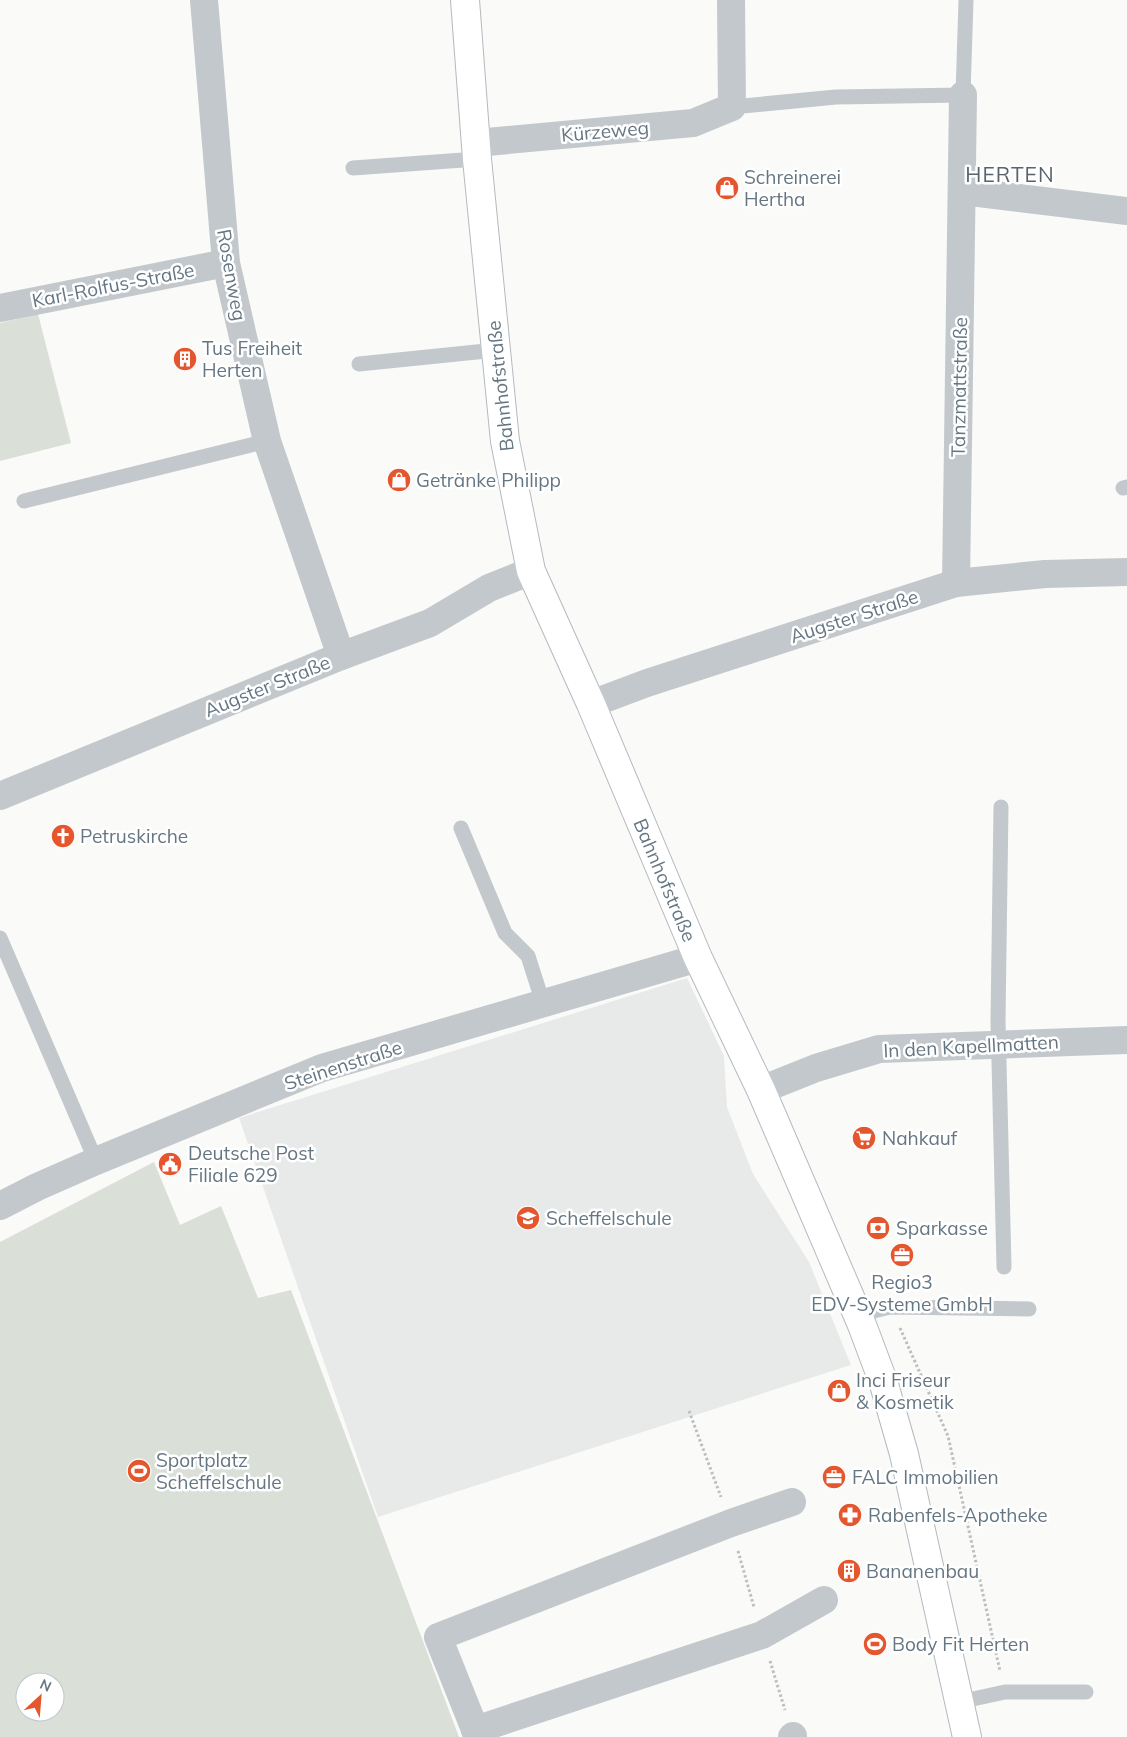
<svg xmlns="http://www.w3.org/2000/svg" width="1127" height="1737" viewBox="0 0 1127 1737" font-family="Mulish,sans-serif">
	<style>
		.built { fill: #e8e9e9 }
		.green { fill: #dadfd7; fill-rule: evenodd }
		.lines { fill: none; stroke-linecap: round; stroke-linejoin: round }
		.secondary-casing { stroke: #b3babf; stroke-width: 30 }
		.path { stroke: #bbbfc2; stroke-width: 3; stroke-dasharray: 2.5 2.5; stroke-linecap: butt }
		.lane { stroke: #c3c8cc; stroke-width: 15 }
		.street { stroke: #c3c8cc; stroke-width: 28 }
		.secondary { stroke: #fff; stroke-width: 28 }
		.labels { text-anchor: middle; dominant-baseline: central; stroke-width: 5; stroke-linejoin: round; paint-order: stroke }
		.street-label { font-size: 19px; fill: #657683; stroke: #fff }
		.poi-label { font-size: 19px; fill: #657683; stroke: #fff; text-anchor: start }
		.quarter-label { font-size: 21px; letter-spacing: 1px; fill: #57646e; stroke: #fff }
	</style>
	<rect width="100%" height="100%" fill="#fafaf8"/>
	<polygon class="built" points="687,978 724,1056 727,1107 753,1174 809,1262 851,1365 378,1517 239,1118"/>
	<g class="green">
		<polygon points="38,314 71,443 0,461 0,323"/>
		<path d="M 154,1162 L 180,1225 L 221,1206 L 258,1298 L 291,1290 L 459,1737 L 0,1737 L 0,1242 ZM 25,1682 L 55,1682 L 55,1712 L 25,1712 Z"/>
	</g>
	<g class="lines">
		<g class="secondary-casing">
			<polyline id="secondary" points="465,0 477,159 505,441 531,571 591,704 698,958 761,1090 862,1325 883,1381 904,1454 967,1737"/>
		</g>
		<g class="path">
			<polyline points="900,1328 948,1436 1000,1671"/>
			<polyline points="689,1411 721,1497"/>
			<polyline points="738,1551 754,1607"/>
			<polyline points="770,1661 785,1710"/>
		</g>
		<g class="lane">
			<polyline points="732,107 836,97 963,95 966,0"/>
			<polyline points="353,168 477,159"/>
			<polyline points="359,364 496,350"/>
			<polyline points="1123,488 1127,487"/>
			<polyline points="24,501 267,441"/>
			<polyline points="1001,807 998,1021 1004,1267"/>
			<polyline points="461,828 505,933 528,956 543,1003"/>
			<polyline points="0,938 96,1161"/>
			<polyline points="857,1315 890,1307 1029,1309"/>
			<polyline points="959,1702 1005,1692 1086,1692"/>
		</g>
		<g class="street">
			<polyline points="204,0 226,263 267,441 341,656"/>
			<polyline points="476,143 693,123 732,107 731,0"/>
			<polyline points="962,191 1127,211"/>
			<polyline points="0,308 226,263"/>
			<polyline points="956,583 963,95"/>
			<polyline points="591,704 647,683 956,583 1045,574 1127,572"/>
			<polyline points="0,796 341,656 430,623 489,588 531,571"/>
			<polyline points="761,1090 816,1068 879,1049 1127,1040"/>
			<polyline points="0,1206 37,1187 96,1161 322,1068 698,958"/>
			<polyline points="475,1730 762,1635 824,1600"/>
			<polyline points="478,1737 438,1637 731,1523 792,1502"/>
			<polyline points="792,1737 793,1736"/>
		</g>
		<use href="#secondary" class="secondary"/>
	</g>
	<defs>
		<g id="shop-disc" transform="scale(1.25)"><circle r="9.5" fill="#e4572e" stroke="#fff"/><path d="M-5-2.5h2.3a2.7 3.5 0 0 1 5.4 0H5L5.5 6h-11ZM-1.5-2.5h3a1.5 2.3 0 0 0-3 0Z" fill="#fff"/></g>
		<g id="building-disc" transform="scale(1.25)"><circle r="9.5" fill="#e4572e" stroke="#fff"/><path d="M-4-6H4V6H1V3H-1V6H-4ZM-2.5-4.3h1.7v1.8h-1.7ZM.8-4.3h1.7v1.8H.8ZM-2.5-1h1.7V.8h-1.7ZM.8-1h1.7V.8H.8Z" fill="#fff"/></g>
		<g id="church-disc" transform="scale(1.25)"><circle r="9.5" fill="#e4572e" stroke="#fff"/><path d="M-1.2-6h2.4v3.5h3.3v2.4h-3.3V6h-2.4V-.1h-3.3v-2.4h3.3Z" fill="#fff"/></g>
		<g id="supermarket-disc" transform="scale(1.25)"><circle r="9.5" fill="#e4572e" stroke="#fff"/><path d="M-6-5.5h2.5l.6 2H6L4.5 2H-2.5L-4.4-4H-6ZM-1.5 3.2a1.3 1.3 0 1 0 .1 0ZM3 3.2a1.3 1.3 0 1 0 .1 0Z" fill="#fff"/></g>
		<g id="civic-disc" transform="scale(1.25)"><circle r="9.5" fill="#e4572e" stroke="#fff"/><path d="M-.6-6.5H3V-4.5H.6V-3L4-1V1h2V6H-6V1h2V-1L-.6-3ZM-1.2 2.5V6h2.4V2.5Z" fill="#fff"/></g>
		<g id="school-disc" transform="scale(1.25)"><circle r="9.5" fill="#e4572e" stroke="#fff"/><path d="M0-5L7-2L0 1L-7-2ZM-4 1L0 2.5L4 1V4Q0 6-4 4Z" fill="#fff"/></g>
		<g id="bank-disc" transform="scale(1.25)"><circle r="9.5" fill="#e4572e" stroke="#fff"/><path d="M-6-4H6V4H-6ZM0-2.3a2.3 2.3 0 1 0 0 4.6a2.3 2.3 0 1 0 0-4.6Z" fill="#fff"/></g>
		<g id="office-disc" transform="scale(1.25)"><circle r="9.5" fill="#e4572e" stroke="#fff"/><path d="M-6-3h4V-5.5h4V-3h4V5H-6ZM-1-4.5V-3h2v-1.5ZM-6 0V1H6V0Z" fill="#fff"/></g>
		<g id="stadium-disc" transform="scale(1.25)"><circle r="9.5" fill="#e4572e" stroke="#fff"/><path d="M0-5a6.5 5 0 1 0 0 10a6.5 5 0 1 0 0-10ZM-3.5-1.8h7v3.6h-7Z" fill="#fff"/></g>
		<g id="pharmacy-disc" transform="scale(1.25)"><circle r="9.5" fill="#e4572e" stroke="#fff"/><path d="M-2-6h4v4h4v4h-4v4h-4v-4h-4v-4h4Z" fill="#fff"/></g>
	</defs>
	<g fill-rule="evenodd">
		<use href="#shop-disc" x="727" y="188"/>
		<use href="#building-disc" x="185" y="359"/>
		<use href="#shop-disc" x="399" y="480"/>
		<use href="#church-disc" x="63" y="836"/>
		<use href="#supermarket-disc" x="864" y="1138"/>
		<use href="#civic-disc" x="170" y="1164"/>
		<use href="#school-disc" x="528" y="1218"/>
		<use href="#bank-disc" x="878" y="1228"/>
		<use href="#office-disc" x="902" y="1255"/>
		<use href="#shop-disc" x="839" y="1391"/>
		<use href="#stadium-disc" x="139" y="1471"/>
		<use href="#office-disc" x="834" y="1477"/>
		<use href="#pharmacy-disc" x="850" y="1515"/>
		<use href="#building-disc" x="849" y="1571"/>
		<use href="#stadium-disc" x="875" y="1644"/>
	</g>
	<g class="labels">
		<g class="street-label">
			<text transform="translate(605 131) rotate(-5)">Kürzeweg</text>
			<text transform="translate(232 275) rotate(80)">Rosenweg</text>
			<text transform="translate(113 285) rotate(-11)">Karl-Rolfus-Straße</text>
			<text transform="translate(500 386) rotate(-96)">Bahnhofstraße</text>
			<text transform="translate(959 387) rotate(-89)">Tanzmattstraße</text>
			<text transform="translate(854 616) rotate(-18)">Augster Straße</text>
			<text transform="translate(267 686) rotate(-22)">Augster Straße</text>
			<text transform="translate(665 880) rotate(67)">Bahnhofstraße</text>
			<text transform="translate(971 1046) rotate(-3)">In den Kapellmatten</text>
			<text transform="translate(343 1065) rotate(-18)">Steinenstraße</text>
		</g>
		<g class="poi-label">
			<text x="744" y="177">Schreinerei<tspan x="744" dy="22">Hertha</tspan></text>
			<text x="202" y="348">Tus Freiheit<tspan x="202" dy="22">Herten</tspan></text>
			<text x="416" y="480">Getränke Philipp</text>
			<text x="80" y="836">Petruskirche</text>
			<text x="882" y="1138">Nahkauf</text>
			<text x="188" y="1153">Deutsche Post<tspan x="188" dy="22">Filiale 629</tspan></text>
			<text x="546" y="1218">Scheffelschule</text>
			<text x="896" y="1228">Sparkasse</text>
			<text x="902" y="1282" text-anchor="middle">Regio3<tspan x="902" dy="22">EDV-Systeme GmbH</tspan></text>
			<text x="856" y="1380">Inci Friseur<tspan x="856" dy="22">&amp; Kosmetik</tspan></text>
			<text x="156" y="1460">Sportplatz<tspan x="156" dy="22">Scheffelschule</tspan></text>
			<text x="852" y="1477">FALC Immobilien</text>
			<text x="868" y="1515">Rabenfels-Apotheke</text>
			<text x="866" y="1571">Bananenbau</text>
			<text x="892" y="1644">Body Fit Herten</text>
		</g>
		<g class="quarter-label">
			<text x="1010" y="174">HERTEN</text>
		</g>
	</g>
	<g transform="translate(40 1697) rotate(26)"><circle r="24" fill="#ffffff" stroke="#c1c8cd"/>
	<path d="M0-4L9 19L0 12L-9 19Z" fill="#e4572e"/>
	<text y="-8" font-size="14" font-weight="bold" text-anchor="middle" fill="#657683">N</text>
	</g>
</svg>
